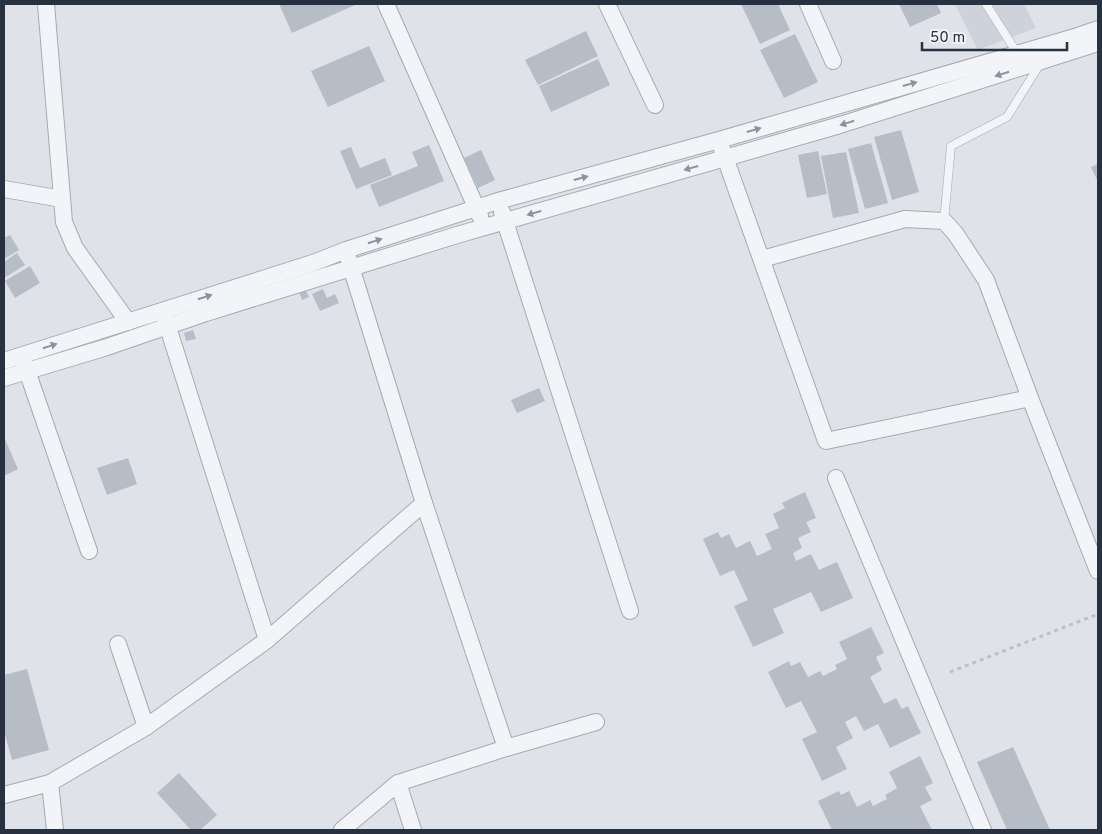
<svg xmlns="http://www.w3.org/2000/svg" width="1102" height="834" viewBox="0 0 1102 834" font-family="Overpass,sans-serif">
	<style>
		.built { fill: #cdd2db }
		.building { fill: #b6bdc6 }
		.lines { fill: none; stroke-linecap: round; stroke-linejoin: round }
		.service-casing { stroke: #a4aab3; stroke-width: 9 }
		.minor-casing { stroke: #a4aab3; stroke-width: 18 }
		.path { stroke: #bdc1c7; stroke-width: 3; stroke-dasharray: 4 4; stroke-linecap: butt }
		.service { stroke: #f2f4f7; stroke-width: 8 }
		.minor { stroke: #f2f4f7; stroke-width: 16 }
		.oneway { fill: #8d929c }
	</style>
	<rect width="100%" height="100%" fill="#dfe3e9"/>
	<polygon class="built" points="955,4 1024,4 1036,28 978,50"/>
	<g class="building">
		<polygon points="279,4 354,4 355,5 292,33"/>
		<polygon points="741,4 778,4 790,30 760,44"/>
		<polygon points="899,4 937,4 941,13 910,27"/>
		<polygon points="586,31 598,56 538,85 525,60"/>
		<polygon points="795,34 818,82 784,98 760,50"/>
		<polygon points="369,46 385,81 328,107 311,71"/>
		<polygon points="598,59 610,85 551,112 539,86"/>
		<polygon points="901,130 919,192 892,200 874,137"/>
		<polygon points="871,143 888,203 865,209 848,149"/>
		<polygon points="429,145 444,181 379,207 370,185 418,166 412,152"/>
		<polygon points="351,147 360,168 385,158 392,175 356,189 340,151"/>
		<polygon points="481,150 495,180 478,188 464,158"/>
		<polygon points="818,151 827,194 807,198 798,155"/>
		<polygon points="846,152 859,213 833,218 821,156"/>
		<polygon points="1098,164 1098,182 1091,167"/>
		<polygon points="10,235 19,250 4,259 4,238"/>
		<polygon points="17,253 25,265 4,278 4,262"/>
		<polygon points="30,266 40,283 15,298 5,281"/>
		<polygon points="305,289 309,297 302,300 299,292"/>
		<polygon points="323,289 327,298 335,294 339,303 320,311 312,294"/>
		<polygon points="193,330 196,339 186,341 184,333"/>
		<polygon points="539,388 545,401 517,413 511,400"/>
		<polygon points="4,437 18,469 4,476"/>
		<polygon points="128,458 137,484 107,495 97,468"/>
		<polygon points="805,492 816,518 806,522 811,532 798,538 802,548 793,553 796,561 811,554 819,570 837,562 853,598 821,612 811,592 773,609 784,633 753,647 734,606 748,600 734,570 720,576 703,539 718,532 721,538 729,534 736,548 750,541 757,556 772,549 765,534 779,528 773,514 785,508 782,503"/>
		<polygon points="871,627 884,653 876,657 882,670 870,677 884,704 896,698 902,709 908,706 921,733 890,748 878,724 864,731 856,716 845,722 853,738 836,747 847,769 822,781 802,739 817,732 801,701 786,708 768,672 789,661 791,666 800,662 808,677 820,671 823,676 837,669 835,665 847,659 839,642"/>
		<polygon points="27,669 49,750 12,760 4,731 4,675"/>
		<polygon points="1013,747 1050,830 1007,830 977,762"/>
		<polygon points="920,756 933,783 925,787 932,800 920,806 932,830 832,830 818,801 839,791 841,795 849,791 857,807 870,800 873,806 887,799 885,795 897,788 889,772"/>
		<polygon points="179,773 217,815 200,830 191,830 157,793"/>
	</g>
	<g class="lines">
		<g class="service-casing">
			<g id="service">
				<polyline points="986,4 1017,53"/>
				<polyline points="944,221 951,146 1007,117 1040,64"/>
			</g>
		</g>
		<g class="minor-casing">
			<g id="minor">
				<polyline points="46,4 64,222 75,248 128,322"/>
				<polyline points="386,4 480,216"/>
				<polyline points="607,4 655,105"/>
				<polyline points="808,4 833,61"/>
				<polyline points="722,149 826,441 1030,398"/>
				<polyline points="4,189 62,199"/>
				<polyline points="502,212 630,611"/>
				<polyline points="348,257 424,503 506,748"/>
				<polyline points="762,259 905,219 944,221 955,233 986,280 1030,398 1098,571"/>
				<polyline points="165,318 267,640"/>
				<polyline points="4,361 313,263 346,250 498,201 719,140 1075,37 1098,29"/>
				<polyline points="24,362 89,551"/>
				<polyline points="4,378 104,348 206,313 457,235 840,125 1098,43"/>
				<polyline points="836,478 983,830"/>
				<polyline points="118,644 146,727"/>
				<polyline points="50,783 55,830"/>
				<polyline points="398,783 413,830"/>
				<polyline points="4,795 50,783 146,727 267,640 424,503"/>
				<polyline points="342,830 398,783 506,748 596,722"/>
			</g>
		</g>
		<polyline class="path" points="950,672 1098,614"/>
		<use href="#service" class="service"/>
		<use href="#minor" class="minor"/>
	</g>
	<defs><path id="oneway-solid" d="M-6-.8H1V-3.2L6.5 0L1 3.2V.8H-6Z" transform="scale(1.25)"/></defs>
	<g class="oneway">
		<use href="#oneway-solid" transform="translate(1002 74) rotate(162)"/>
		<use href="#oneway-solid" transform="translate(910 84) rotate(-16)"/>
		<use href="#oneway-solid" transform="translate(847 123) rotate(163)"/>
		<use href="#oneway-solid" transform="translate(754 130) rotate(-16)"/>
		<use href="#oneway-solid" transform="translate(691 168) rotate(164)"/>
		<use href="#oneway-solid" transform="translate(581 178) rotate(-15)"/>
		<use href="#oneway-solid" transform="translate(534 213) rotate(164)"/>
		<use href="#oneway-solid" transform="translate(375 241) rotate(-18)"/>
		<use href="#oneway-solid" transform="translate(205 297) rotate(-18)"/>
		<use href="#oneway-solid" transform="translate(50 346) rotate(-18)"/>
	</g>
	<rect width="1102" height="834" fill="none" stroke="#283140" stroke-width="10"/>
	<path d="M922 42v8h145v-8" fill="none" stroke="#283140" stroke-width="2.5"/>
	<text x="930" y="42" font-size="15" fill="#283140" stroke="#eff2f6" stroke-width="4" paint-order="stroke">50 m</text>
</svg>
